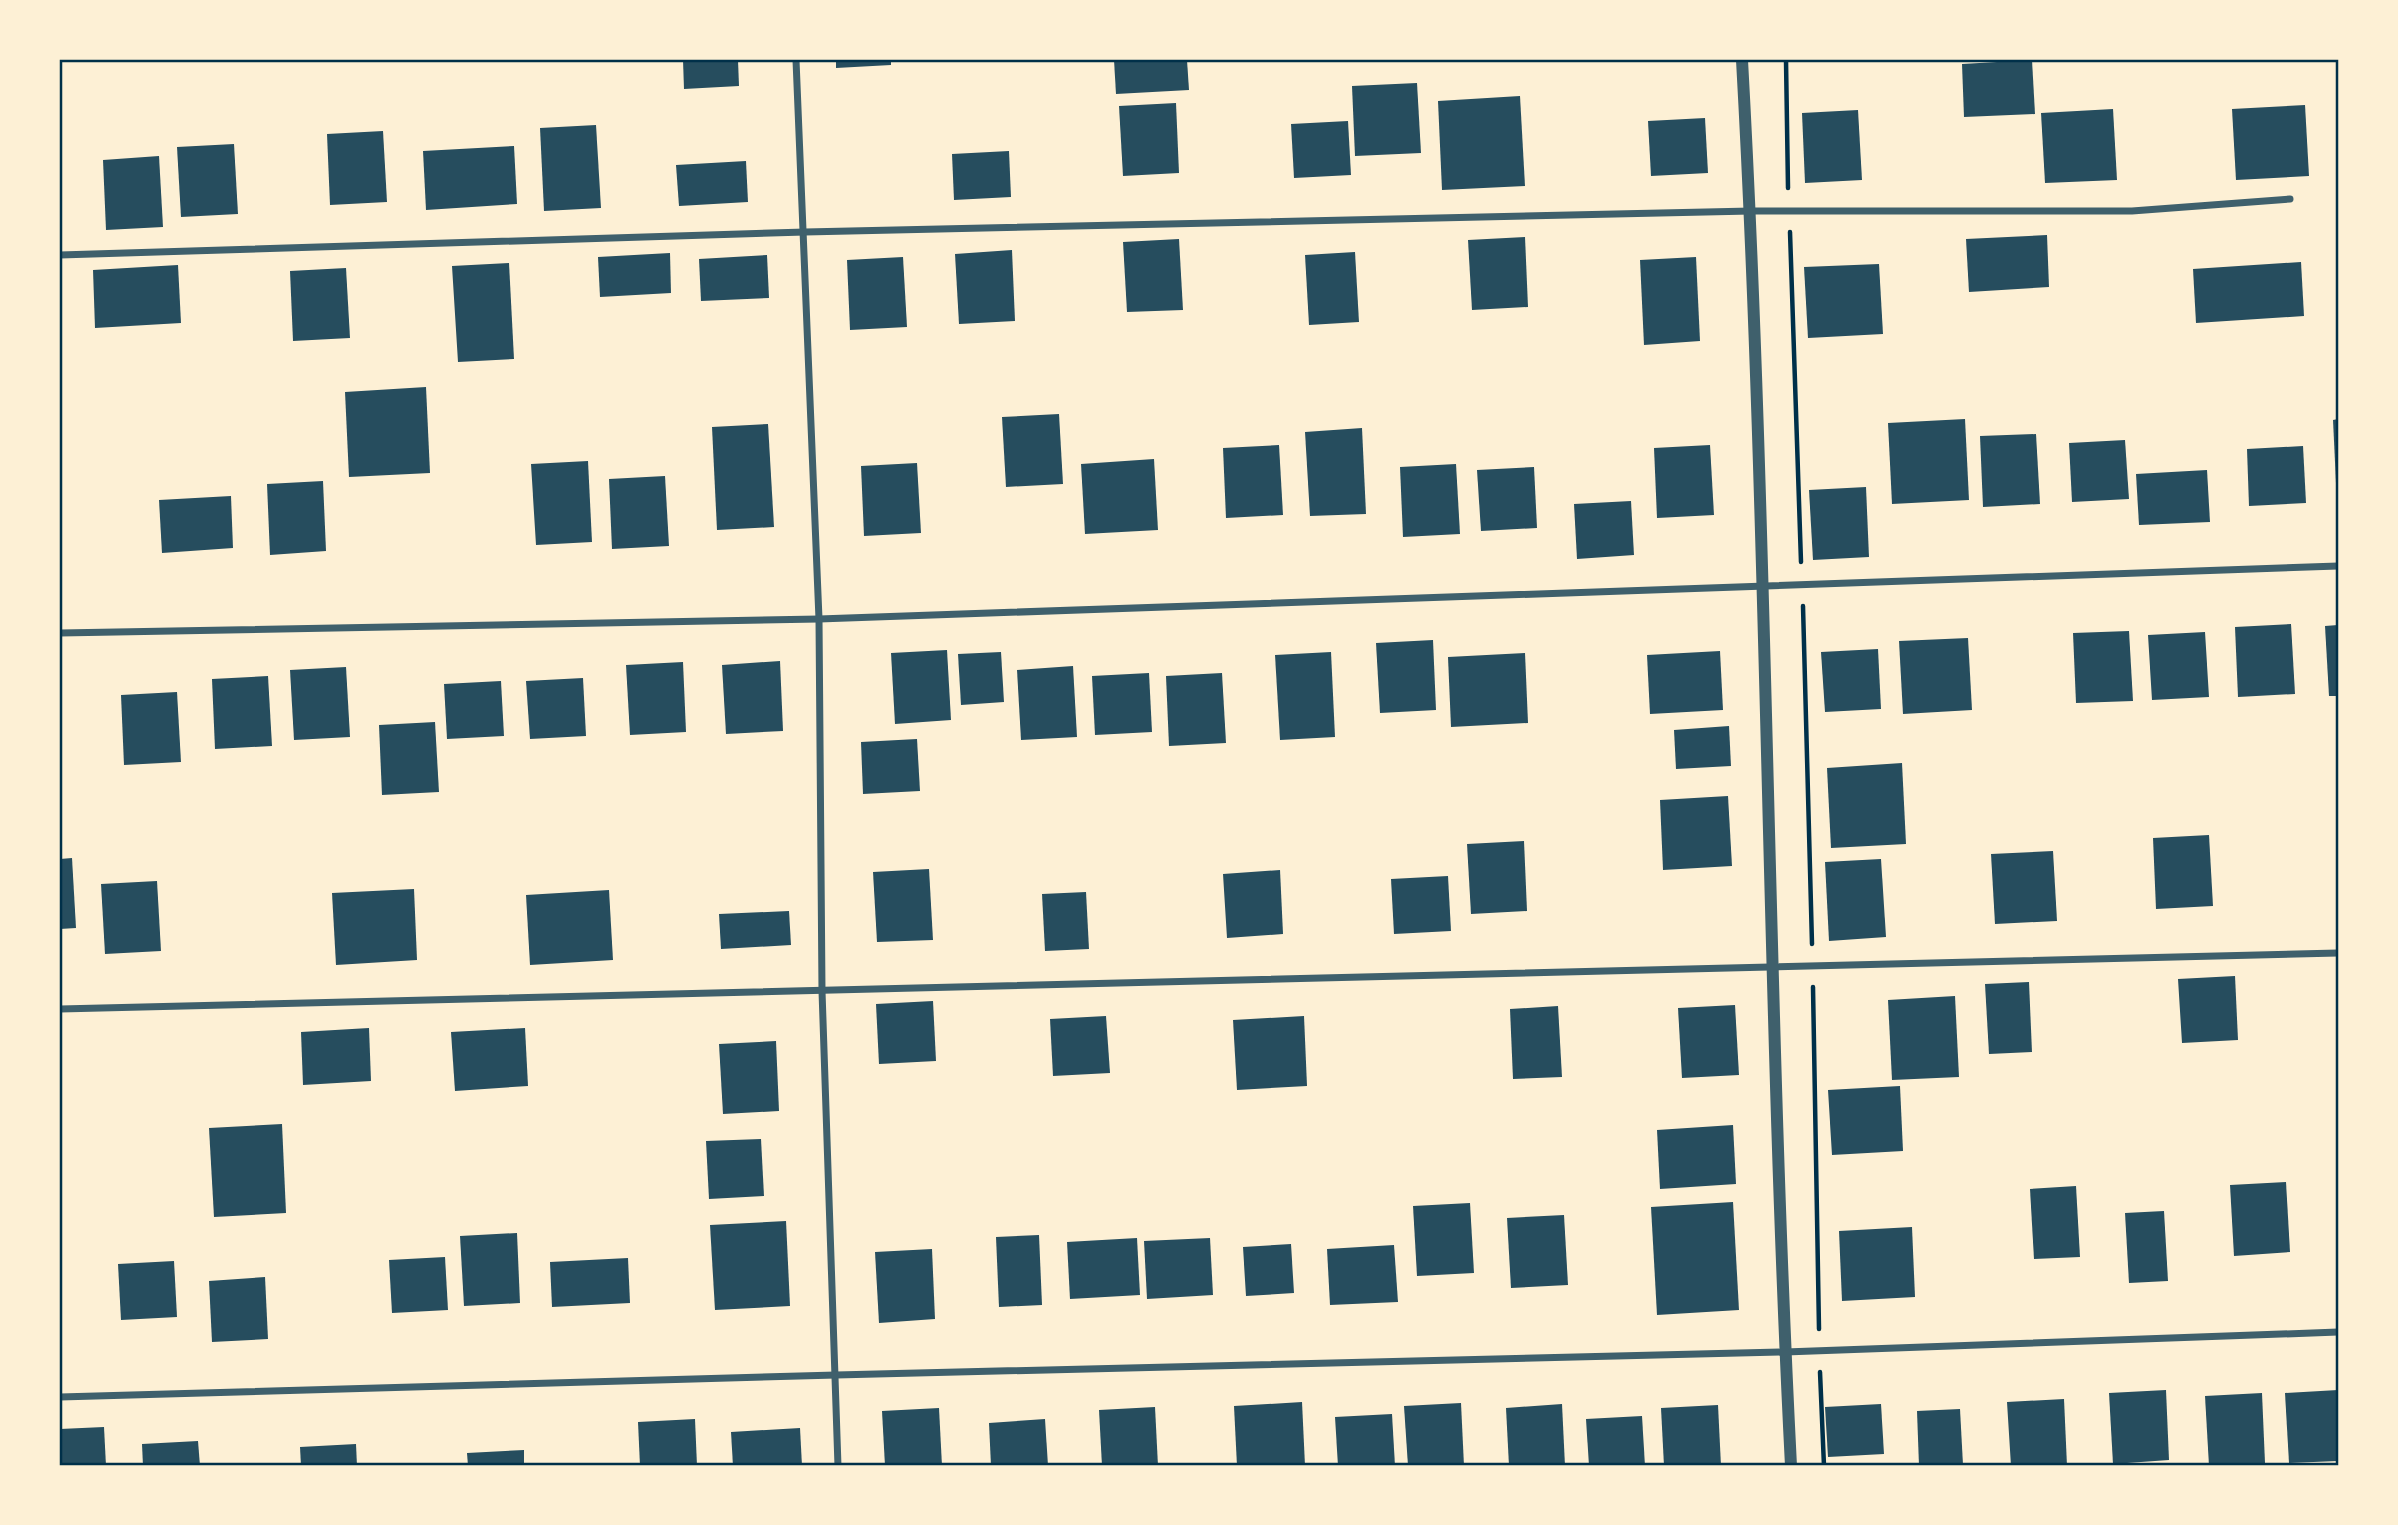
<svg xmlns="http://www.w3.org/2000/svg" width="2398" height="1525" viewBox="0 0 2398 1525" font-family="Montserrat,sans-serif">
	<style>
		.building { fill: #264d5e }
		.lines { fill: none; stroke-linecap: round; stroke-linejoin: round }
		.path { stroke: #003049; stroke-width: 4.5 }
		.minor { stroke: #3f606c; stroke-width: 7 }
		.tertiary { stroke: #3f606c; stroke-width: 12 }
		.neatline { fill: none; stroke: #003049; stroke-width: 2.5 }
	</style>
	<rect width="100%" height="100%" fill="#fdf0d5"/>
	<g class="building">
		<polygon points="683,60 738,60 739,86 684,89"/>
		<polygon points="836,60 891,60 891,65 836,68"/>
		<polygon points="1114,60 1187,60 1189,90 1116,94"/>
		<polygon points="2032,60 2035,114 1964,117 1962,64"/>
		<polygon points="1417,83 1421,153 1355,156 1352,86"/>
		<polygon points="1520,96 1525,186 1442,190 1438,101"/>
		<polygon points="1176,103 1179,173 1123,176 1119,106"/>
		<polygon points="2305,105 2309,176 2236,180 2232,109"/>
		<polygon points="2113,109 2117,180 2045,183 2041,113"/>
		<polygon points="1858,110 1862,180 1805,183 1802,113"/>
		<polygon points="1705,118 1708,173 1651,176 1648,121"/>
		<polygon points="1348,121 1351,175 1294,178 1291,124"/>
		<polygon points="596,125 601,208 544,211 540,128"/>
		<polygon points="383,131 387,202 330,205 327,134"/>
		<polygon points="234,144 238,214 181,217 177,147"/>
		<polygon points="514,146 517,204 426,210 423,151"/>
		<polygon points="1009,151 1011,197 954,200 952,154"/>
		<polygon points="159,156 163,227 106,230 103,160"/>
		<polygon points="746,161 748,202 679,206 676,165"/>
		<polygon points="2047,235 2049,287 1969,292 1966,239"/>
		<polygon points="1525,237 1528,307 1472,310 1468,240"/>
		<polygon points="1179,239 1183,310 1127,312 1123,242"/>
		<polygon points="1012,250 1015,321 959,324 955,254"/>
		<polygon points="1355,252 1359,322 1309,325 1305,255"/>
		<polygon points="670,253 671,293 600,297 598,257"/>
		<polygon points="767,255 769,298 701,301 699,259"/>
		<polygon points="903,257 907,327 850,330 847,260"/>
		<polygon points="1696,257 1700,341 1644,345 1640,260"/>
		<polygon points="2301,262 2304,316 2196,323 2193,269"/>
		<polygon points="509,263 514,359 458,362 452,266"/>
		<polygon points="1879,264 1883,334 1808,338 1804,267"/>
		<polygon points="178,265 181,323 95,328 93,270"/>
		<polygon points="346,268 350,338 293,341 290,271"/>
		<polygon points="426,387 430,473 349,477 345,392"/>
		<polygon points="1059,414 1063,484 1006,487 1002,417"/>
		<polygon points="1965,419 1969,500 1892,504 1888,423"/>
		<polygon points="2338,419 2338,482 2336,483 2333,420"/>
		<polygon points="768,424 774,527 717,530 712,427"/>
		<polygon points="1362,428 1366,514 1310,516 1305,432"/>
		<polygon points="2036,434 2040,504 1983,507 1980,436"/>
		<polygon points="2125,440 2129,499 2072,502 2069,443"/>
		<polygon points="1279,445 1283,515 1226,518 1223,448"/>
		<polygon points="1710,445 1714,515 1657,518 1654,448"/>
		<polygon points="2303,446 2306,503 2249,506 2247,449"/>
		<polygon points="1154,459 1158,530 1085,534 1081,464"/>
		<polygon points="588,461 592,542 536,545 531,464"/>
		<polygon points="917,463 921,533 864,536 861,466"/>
		<polygon points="1456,464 1460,534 1403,537 1400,467"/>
		<polygon points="1534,467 1537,528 1481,531 1477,470"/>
		<polygon points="2207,470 2210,522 2139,525 2136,474"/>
		<polygon points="665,476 669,546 612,549 609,479"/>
		<polygon points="323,481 326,551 270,555 267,484"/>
		<polygon points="1866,487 1869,557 1813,560 1809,490"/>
		<polygon points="231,496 233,548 162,553 159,500"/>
		<polygon points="1631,501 1634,555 1577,559 1574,504"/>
		<polygon points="2291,624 2295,694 2238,697 2235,627"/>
		<polygon points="2338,625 2338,696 2329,696 2325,626"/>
		<polygon points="2129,631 2133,701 2076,703 2073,633"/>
		<polygon points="2205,632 2209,697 2152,700 2148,635"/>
		<polygon points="1968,638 1972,710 1903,714 1899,641"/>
		<polygon points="1433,640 1436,710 1380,713 1376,643"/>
		<polygon points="1878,649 1881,709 1825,712 1821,652"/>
		<polygon points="947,650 951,720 895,724 891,653"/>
		<polygon points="1720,651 1723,710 1650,714 1647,655"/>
		<polygon points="1001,652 1004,702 961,705 958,654"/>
		<polygon points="1331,652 1335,737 1280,740 1275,655"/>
		<polygon points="1525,653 1528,723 1451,727 1448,657"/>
		<polygon points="780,661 783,731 726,734 722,665"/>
		<polygon points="683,662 686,732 630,735 626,665"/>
		<polygon points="1073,666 1077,737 1021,740 1017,670"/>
		<polygon points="346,667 350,737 294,740 290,670"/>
		<polygon points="1149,673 1152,732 1095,735 1092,676"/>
		<polygon points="1222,673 1226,743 1169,746 1166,676"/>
		<polygon points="268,676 272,746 215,749 212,679"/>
		<polygon points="583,678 586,736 530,739 526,681"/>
		<polygon points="501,681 504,736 447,739 444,684"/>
		<polygon points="177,692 181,762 124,765 121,695"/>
		<polygon points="435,722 439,792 382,795 379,725"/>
		<polygon points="1729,726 1731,766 1676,769 1674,730"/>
		<polygon points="917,739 920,791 863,794 861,742"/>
		<polygon points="1902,763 1906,844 1831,848 1827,768"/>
		<polygon points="1728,796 1732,866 1663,870 1660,800"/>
		<polygon points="2209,835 2213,906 2156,909 2153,838"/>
		<polygon points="1524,841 1527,911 1471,914 1467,844"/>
		<polygon points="2053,851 2057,921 1995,924 1991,854"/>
		<polygon points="72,858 76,928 60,929 60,859"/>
		<polygon points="1881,859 1886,937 1829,941 1825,862"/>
		<polygon points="929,869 933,940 877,942 873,872"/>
		<polygon points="1280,870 1283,934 1227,938 1223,874"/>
		<polygon points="1448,876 1451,931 1394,934 1391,879"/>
		<polygon points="157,881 161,951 105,954 101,884"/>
		<polygon points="414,889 417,960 336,965 332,893"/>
		<polygon points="609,890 613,960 530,965 526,895"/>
		<polygon points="1086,892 1089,949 1045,951 1042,894"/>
		<polygon points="789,911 791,945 721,949 719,914"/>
		<polygon points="2235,976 2238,1040 2182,1043 2178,979"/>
		<polygon points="2029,982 2032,1052 1989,1054 1985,984"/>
		<polygon points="1955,996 1959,1077 1892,1080 1888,1000"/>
		<polygon points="933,1001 936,1061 879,1064 876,1004"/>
		<polygon points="1735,1005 1739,1075 1682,1078 1678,1008"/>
		<polygon points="1558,1006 1562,1077 1513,1079 1510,1009"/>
		<polygon points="1106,1016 1110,1073 1053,1076 1050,1019"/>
		<polygon points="1304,1016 1307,1086 1237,1090 1233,1020"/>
		<polygon points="369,1028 371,1081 303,1085 301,1032"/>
		<polygon points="525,1028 528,1086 455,1091 451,1032"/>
		<polygon points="776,1041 779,1111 723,1114 719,1044"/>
		<polygon points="1900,1086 1903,1151 1832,1155 1828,1090"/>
		<polygon points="282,1124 286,1213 214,1217 209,1128"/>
		<polygon points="1733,1125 1736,1184 1660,1189 1657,1130"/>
		<polygon points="761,1139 764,1196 709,1199 706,1141"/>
		<polygon points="2286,1182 2290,1252 2234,1256 2230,1185"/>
		<polygon points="2076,1186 2080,1257 2034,1259 2030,1189"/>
		<polygon points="1733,1202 1739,1310 1657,1315 1651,1207"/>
		<polygon points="1470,1203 1474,1273 1417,1276 1413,1206"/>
		<polygon points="2164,1211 2168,1281 2129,1283 2125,1213"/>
		<polygon points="1564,1215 1568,1285 1511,1288 1507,1218"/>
		<polygon points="786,1221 790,1306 715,1310 710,1225"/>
		<polygon points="1912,1227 1915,1297 1842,1301 1839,1231"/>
		<polygon points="517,1233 520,1303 464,1306 460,1236"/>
		<polygon points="1039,1235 1042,1305 999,1307 996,1237"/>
		<polygon points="1137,1238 1140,1295 1070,1299 1067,1242"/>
		<polygon points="1210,1238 1213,1295 1147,1299 1144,1241"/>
		<polygon points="1291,1244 1294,1293 1246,1296 1243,1247"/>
		<polygon points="1394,1245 1398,1302 1330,1305 1327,1249"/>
		<polygon points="932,1249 935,1319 879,1323 875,1252"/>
		<polygon points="445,1257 448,1310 392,1313 389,1260"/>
		<polygon points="628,1258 630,1303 552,1307 550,1262"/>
		<polygon points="174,1261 177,1317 121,1320 118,1264"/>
		<polygon points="265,1277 268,1339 212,1342 209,1281"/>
		<polygon points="2166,1390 2169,1460 2113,1464 2109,1393"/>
		<polygon points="2338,1390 2338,1461 2289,1463 2285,1393"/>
		<polygon points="2262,1393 2265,1463 2209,1466 2205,1396"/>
		<polygon points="2064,1399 2067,1466 2011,1466 2007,1402"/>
		<polygon points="1302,1402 1305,1466 1237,1466 1234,1406"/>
		<polygon points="1461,1403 1464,1466 1408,1466 1404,1406"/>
		<polygon points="1562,1404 1565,1466 1509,1466 1506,1408"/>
		<polygon points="1881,1404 1884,1454 1828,1457 1825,1407"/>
		<polygon points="1718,1405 1721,1466 1664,1466 1661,1408"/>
		<polygon points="1155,1407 1158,1466 1102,1466 1099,1410"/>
		<polygon points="939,1408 942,1466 885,1466 882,1411"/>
		<polygon points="1960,1409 1963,1465 1919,1466 1917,1411"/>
		<polygon points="1392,1414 1395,1466 1338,1466 1335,1417"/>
		<polygon points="1642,1416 1645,1466 1589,1466 1586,1419"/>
		<polygon points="695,1419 697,1466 640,1466 638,1422"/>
		<polygon points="1045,1419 1048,1466 991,1466 989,1423"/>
		<polygon points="104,1427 106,1466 60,1466 60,1429"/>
		<polygon points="800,1428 802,1466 733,1466 731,1432"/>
		<polygon points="198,1441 200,1466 143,1466 142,1444"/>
		<polygon points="356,1444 357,1466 301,1466 300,1447"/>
		<polygon points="524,1450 524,1466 468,1466 467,1453"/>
	</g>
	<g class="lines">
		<g class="path">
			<polyline points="1786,60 1788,188"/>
			<polyline points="1790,232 1801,562"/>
			<polyline points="1803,606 1812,944"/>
			<polyline points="1813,987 1819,1329"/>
			<polyline points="1820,1372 1824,1466"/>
		</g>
		<g class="minor">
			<polyline points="796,60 819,619 822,991 838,1466"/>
			<polyline points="60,255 805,232 1751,211 2132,211 2290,199"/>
			<polyline points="60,633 819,619 2338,566"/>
			<polyline points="60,1009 2338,953"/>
			<polyline points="60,1397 836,1375 1785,1352 2338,1332"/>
		</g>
		<path class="tertiary" d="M 1742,60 C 1768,528 1767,997 1791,1466"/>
	</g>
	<rect width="2398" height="1525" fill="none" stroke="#fdf0d5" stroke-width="122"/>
	<rect x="61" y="61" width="2276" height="1403" class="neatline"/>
</svg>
